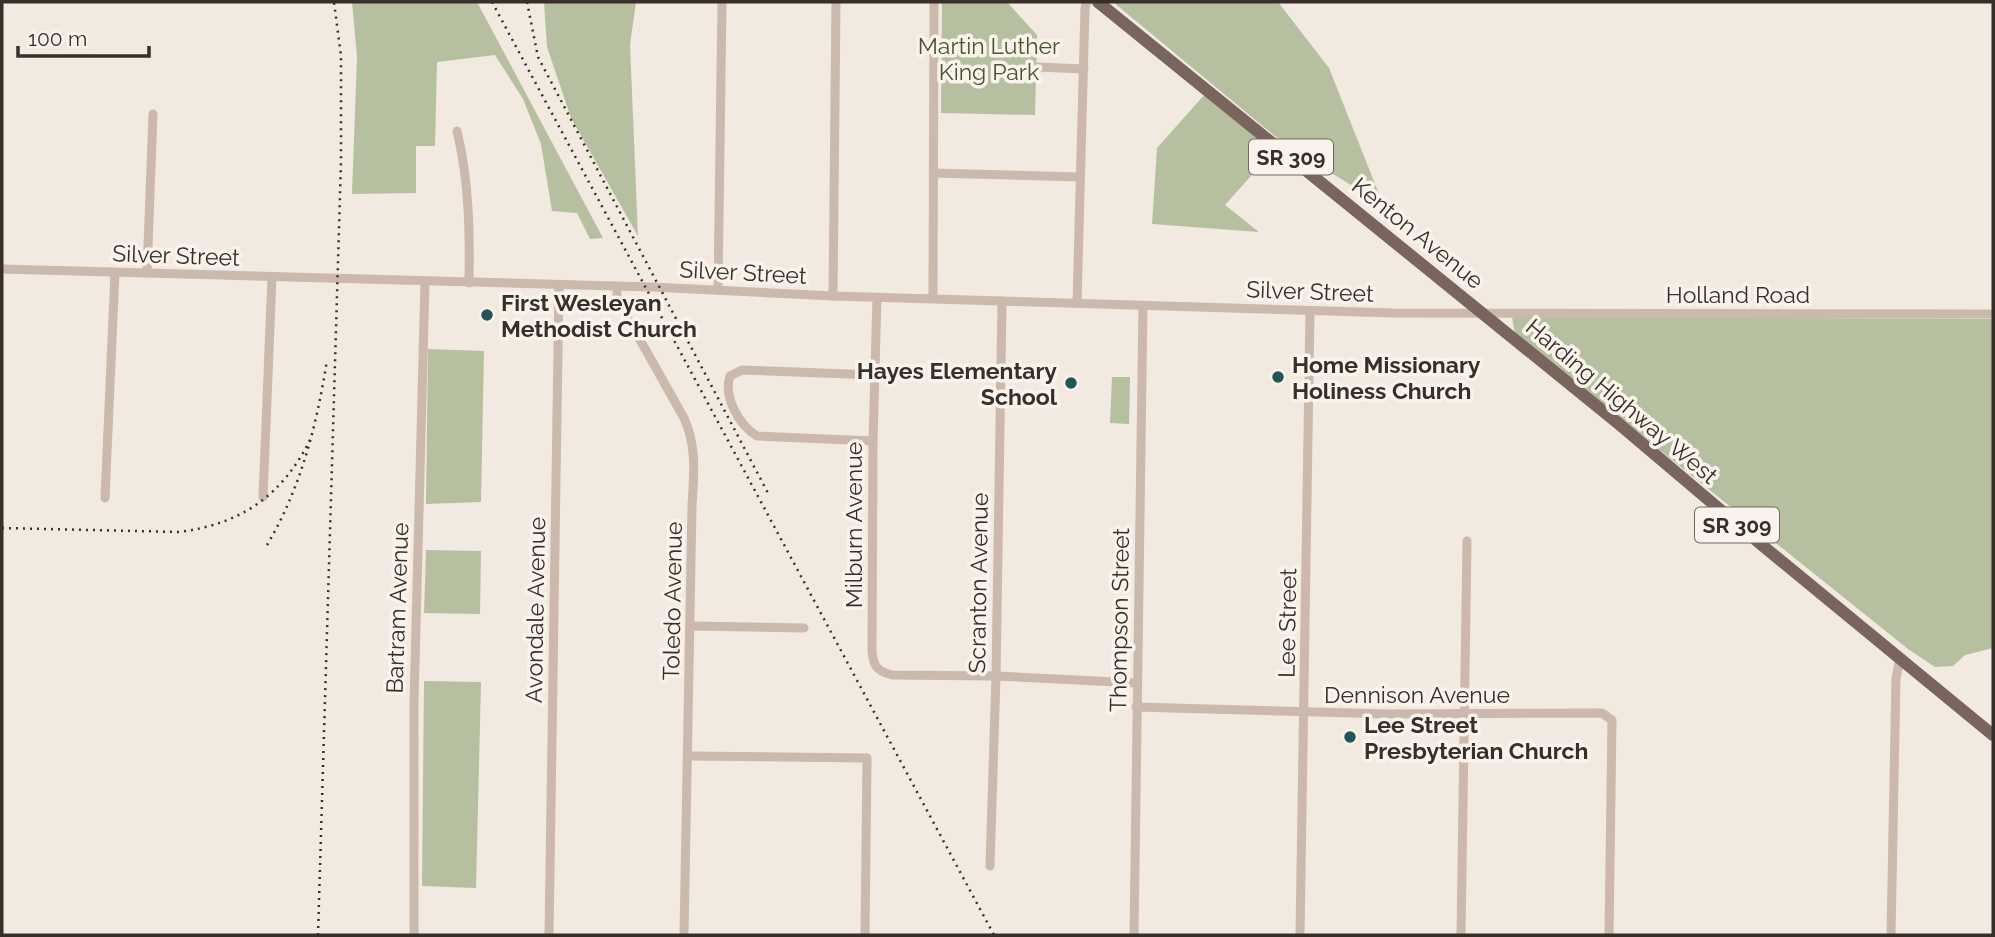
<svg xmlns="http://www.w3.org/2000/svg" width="1995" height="937" viewBox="0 0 1995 937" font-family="Raleway,sans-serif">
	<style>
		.green { fill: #b6c0a0 }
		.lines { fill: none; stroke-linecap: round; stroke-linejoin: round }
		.minor { stroke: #cab9ac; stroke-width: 9 }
		.major { stroke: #79655d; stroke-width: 12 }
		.rail { stroke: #382e2a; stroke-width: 2.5; stroke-dasharray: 2 5; stroke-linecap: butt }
		.poi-dot { fill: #225558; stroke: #f9f3ec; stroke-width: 2.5 }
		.labels { text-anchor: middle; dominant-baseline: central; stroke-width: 7; stroke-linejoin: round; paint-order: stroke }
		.shield { fill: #f9f3ec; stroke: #726964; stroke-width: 2 }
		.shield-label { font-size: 21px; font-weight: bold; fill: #382e2a }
		.park-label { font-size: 23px; fill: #48552f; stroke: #f9f3ec }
		.street-label { font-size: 23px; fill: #382e2a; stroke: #f9f3ec }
		.poi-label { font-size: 23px; font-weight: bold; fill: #382e2a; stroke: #f9f3ec; text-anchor: start }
	</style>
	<rect width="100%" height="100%" fill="#f2e9e0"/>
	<g class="green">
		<polygon points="352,2 477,2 603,238 590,239 577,213 552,211 541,144 523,99 495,55 437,62 435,146 416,146 416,193 352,194 357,57"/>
		<polygon points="544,2 636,2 630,45 638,236 571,118 547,47"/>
		<polygon points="942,2 1007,2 1037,35 1035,115 941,113"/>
		<polygon points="1113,2 1278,2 1329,68 1379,194 1373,199 1282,142"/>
		<polygon points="1206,93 1275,149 1225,205 1259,232 1152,224 1157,148"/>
		<polygon points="1512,317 1993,319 1993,648 1965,655 1953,666 1935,667 1908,649 1515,334"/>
		<polygon points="428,349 484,351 481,502 426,504"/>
		<polygon points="1112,377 1130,377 1129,424 1110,423"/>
		<polygon points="426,550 481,551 480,614 424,613"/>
		<polygon points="424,681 481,682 476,888 422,886"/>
	</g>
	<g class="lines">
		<g class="minor">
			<polyline points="1038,67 1084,69"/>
			<path d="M 457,131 C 469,181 470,231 469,283"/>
			<polyline points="933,173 1079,177"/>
			<polyline points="2,269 652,287 833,296 1394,313 1993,314"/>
			<polyline points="147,273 153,114"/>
			<path d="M 617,287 L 617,299 L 684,418 C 697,447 694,474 692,505 L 684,935"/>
			<polyline points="718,290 722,2"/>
			<polyline points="833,296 836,2"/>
			<path d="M 877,297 L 873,441 L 872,650 C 873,665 876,671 892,675 L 996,676 L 1137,683"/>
			<polyline points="933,298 934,2"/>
			<polyline points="1077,303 1085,8 1087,2"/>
			<path d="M 873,441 L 757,436 C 739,425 723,397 730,376 L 742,370 L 875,375"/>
			<polyline points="263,497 272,277"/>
			<polyline points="105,498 115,272"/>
			<polyline points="692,626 804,628"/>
			<polyline points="1136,707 1388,714 1602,713 1612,720 1609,935"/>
			<polyline points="689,756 867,758 865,935"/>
			<polyline points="990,866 996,676 1002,301"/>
			<polyline points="414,935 414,703 425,281"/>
			<polyline points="549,935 559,285"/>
			<polyline points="1134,935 1143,305"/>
			<polyline points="1300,935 1310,311"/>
			<polyline points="1461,935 1467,541"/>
			<polyline points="1891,935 1896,678 1900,659"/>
		</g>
		<polyline class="major" points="1098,2 1619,424 1763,546 1993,735"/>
		<g class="rail">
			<polyline points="492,2 994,935"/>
			<polyline points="527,2 538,57 768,493"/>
			<path d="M 2,528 L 179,532 C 243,524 284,494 312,436"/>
			<path d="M 267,545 C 301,488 317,424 327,360"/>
			<polyline points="318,935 341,161 341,56 334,2"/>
		</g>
	</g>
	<g class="poi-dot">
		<circle cx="487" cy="315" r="7"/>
		<circle cx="1278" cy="377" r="7"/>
		<circle cx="1071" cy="383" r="7"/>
		<circle cx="1350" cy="737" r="7"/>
	</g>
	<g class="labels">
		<g class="shield">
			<rect x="1249" y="139.5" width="84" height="35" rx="5"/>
			<rect x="1695" y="507.5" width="84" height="35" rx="5"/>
		</g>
		<g class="shield-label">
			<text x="1291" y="157">SR 309</text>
			<text x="1737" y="525">SR 309</text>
		</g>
		<g class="park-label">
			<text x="989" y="45">Martin Luther<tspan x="989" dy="26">King Park</tspan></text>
		</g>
		<g class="street-label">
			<text transform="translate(1418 233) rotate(39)">Kenton Avenue</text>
			<text transform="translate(176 255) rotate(2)">Silver Street</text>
			<text transform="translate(743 272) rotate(3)">Silver Street</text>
			<text transform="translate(1310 291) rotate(2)">Silver Street</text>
			<text x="1738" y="294">Holland Road</text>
			<text transform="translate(1622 401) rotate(40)">Harding Highway West</text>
			<text transform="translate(853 525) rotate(-90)">Milburn Avenue</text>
			<text transform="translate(978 583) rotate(-89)">Scranton Avenue</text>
			<text transform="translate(672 601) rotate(-89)">Toledo Avenue</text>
			<text transform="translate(397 608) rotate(-88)">Bartram Avenue</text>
			<text transform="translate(535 610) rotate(-89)">Avondale Avenue</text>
			<text transform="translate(1119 620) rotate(-89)">Thompson Street</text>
			<text transform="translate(1287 623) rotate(-89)">Lee Street</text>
			<text x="1417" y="694">Dennison Avenue</text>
		</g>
		<g class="poi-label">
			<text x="501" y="302">First Wesleyan<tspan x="501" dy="26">Methodist Church</tspan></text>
			<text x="1292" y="364">Home Missionary<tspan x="1292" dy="26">Holiness Church</tspan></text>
			<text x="1057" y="370" text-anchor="end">Hayes Elementary<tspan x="1057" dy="26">School</tspan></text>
			<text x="1364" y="724">Lee Street<tspan x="1364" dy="26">Presbyterian Church</tspan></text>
		</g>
	</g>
	<rect width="1995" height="937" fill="none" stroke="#382e2a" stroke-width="7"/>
	<path d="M18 46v10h131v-10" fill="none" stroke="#382e2a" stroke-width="3.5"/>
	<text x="28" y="46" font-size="21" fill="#382e2a" stroke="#f9f3ec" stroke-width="5" paint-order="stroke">100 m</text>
</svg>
